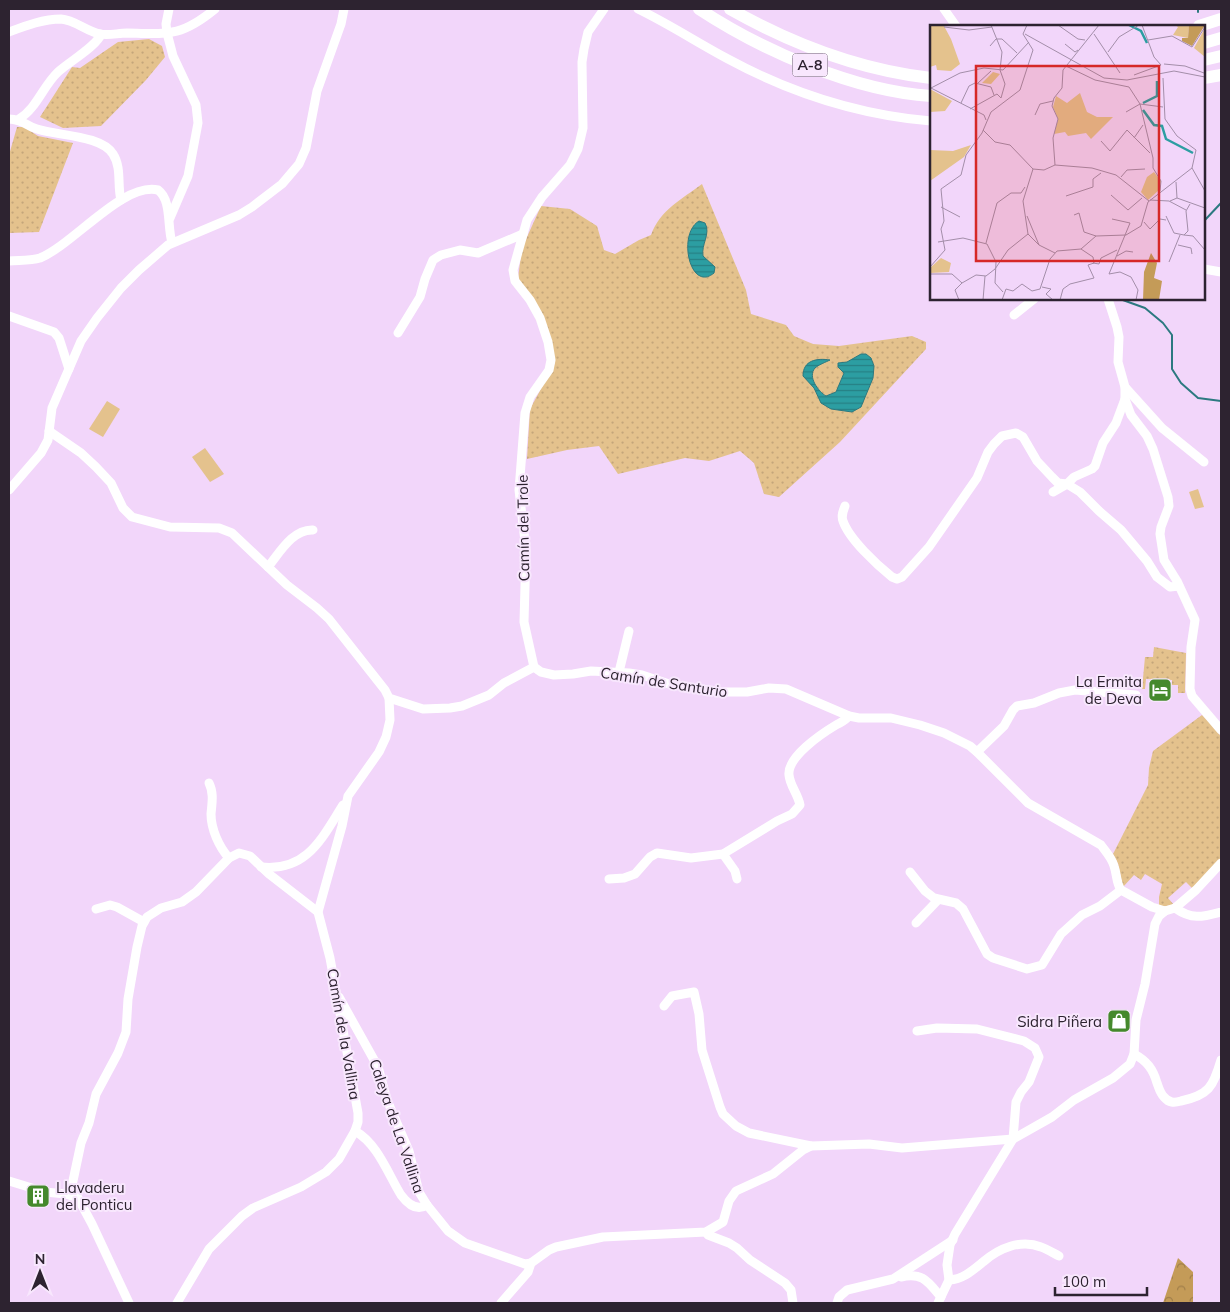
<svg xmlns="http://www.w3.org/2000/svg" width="1230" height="1312" viewBox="0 0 1230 1312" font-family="Mulish,sans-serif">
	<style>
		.grass { fill: url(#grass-dots) }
		.forest { fill: url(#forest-crowns) }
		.park { fill: #e4c28d }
		.water { fill: url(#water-rules); stroke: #2c7980 }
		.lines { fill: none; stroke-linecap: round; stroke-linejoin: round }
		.stream { stroke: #2c7980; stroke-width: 2 }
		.minor { stroke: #fff; stroke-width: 9 }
		.highway { stroke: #fff; stroke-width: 12 }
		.labels { text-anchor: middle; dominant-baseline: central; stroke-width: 4; stroke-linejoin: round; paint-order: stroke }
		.shield { fill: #f8e7fd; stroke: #6a5e6e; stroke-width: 1 }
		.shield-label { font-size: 14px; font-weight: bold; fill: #2d2330 }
		.street-label { font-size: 15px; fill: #2d2330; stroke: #f8e7fd }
		.poi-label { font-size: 15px; fill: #2d2330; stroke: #f8e7fd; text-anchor: end }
		.inset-river { fill: none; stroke: #2c9ea2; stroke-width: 2.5 }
		.inset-road { fill: none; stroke: #a38ea9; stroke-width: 1 }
		.view { fill: #d62828; fill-opacity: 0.15; stroke: #d62828; stroke-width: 2.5 }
		.inset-edge { fill: none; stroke: #2d2330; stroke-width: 2.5 }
	</style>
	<defs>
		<pattern id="grass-dots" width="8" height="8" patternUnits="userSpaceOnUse" patternTransform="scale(1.25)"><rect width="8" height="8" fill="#e4c28d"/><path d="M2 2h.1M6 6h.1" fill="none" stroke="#c4a67a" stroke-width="1.8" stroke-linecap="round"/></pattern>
		<pattern id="forest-crowns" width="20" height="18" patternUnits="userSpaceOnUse" patternTransform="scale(1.25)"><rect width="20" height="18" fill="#c49b58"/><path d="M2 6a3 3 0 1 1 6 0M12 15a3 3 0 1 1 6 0" fill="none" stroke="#a07e49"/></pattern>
		<pattern id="water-rules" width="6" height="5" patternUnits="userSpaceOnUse" patternTransform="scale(1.25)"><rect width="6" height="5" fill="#2c9ea2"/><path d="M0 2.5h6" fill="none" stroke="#268084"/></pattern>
	</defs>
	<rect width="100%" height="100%" fill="#f2d6fa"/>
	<g class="grass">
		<polygon points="149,39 162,46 165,57 146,80 101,126 63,128 40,117 72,67 80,68 118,42"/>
		<polygon points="17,127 24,127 38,136 73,143 39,232 9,233 9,155"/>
		<path d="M 702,184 L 746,290 L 751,314 L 786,325 L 794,336 L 813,344 L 839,346 L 912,336 L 926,342 L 926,349 L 840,442 L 779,497 L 764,494 L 754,463 L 740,451 L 709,461 L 685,458 L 618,474 L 599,446 L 567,450 L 527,459 L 530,409 L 555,363 L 518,278 L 522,248 L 541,206 L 570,209 L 597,226 L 604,250 L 615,254 L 639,240 L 651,235 C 660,210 682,199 702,184 Z"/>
		<polygon points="1154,647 1186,653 1185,693 1178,693 1178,685 1172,685 1172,680 1146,679 1145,689 1142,689 1145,657 1153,657"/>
		<polygon points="1202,715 1214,726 1221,737 1221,859 1193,889 1186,882 1168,898 1174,905 1159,907 1159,897 1162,884 1145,874 1141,880 1134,875 1123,887 1118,864 1113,854 1148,785 1149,768 1153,751"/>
	</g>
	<polygon class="forest" points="1178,1258 1193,1272 1193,1303 1163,1303"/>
	<g class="park">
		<polygon points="107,401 120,409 103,437 89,429"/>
		<polygon points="205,448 224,474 210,482 192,457"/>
		<polygon points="1198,489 1204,507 1195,509 1189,492"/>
	</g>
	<g class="water">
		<path d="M 699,221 L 705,223 C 711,234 701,244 703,256 L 715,267 L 714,273 C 690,293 677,234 699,221 Z"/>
		<path d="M 861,354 L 866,354 L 871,358 L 874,366 L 873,378 L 861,407 L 852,412 L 831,409 L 821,403 L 814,388 L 803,376 C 803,360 817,358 830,360 C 826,362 818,365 815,368 C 807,377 819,392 826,396 L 836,392 L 844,373 L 838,367 L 838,363 L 847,362 Z"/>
	</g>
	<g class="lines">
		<g class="stream">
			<polyline points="1198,9 1198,12"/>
			<polyline points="1204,221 1221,203"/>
			<polyline points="1120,299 1145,308 1163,323 1172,335 1172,369 1181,383 1198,398 1221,401"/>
		</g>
		<g class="minor">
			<polyline points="169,9 166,24 167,33 173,56 196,105 198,123 188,176 170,218"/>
			<path d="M 638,9 C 669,24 698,43 728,59 C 791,93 860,115 931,121"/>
			<polyline points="944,9 956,26"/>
			<path d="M 9,32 C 25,26 43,19 61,19 C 75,20 86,31 100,34 C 108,36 118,33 127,33 C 168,34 181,37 215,9"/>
			<path d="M 9,119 C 25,120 24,125 37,129 C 58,136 101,135 113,154 C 122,168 117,185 121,200"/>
			<path d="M 19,119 C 37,108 43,86 58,72 C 69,62 98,45 101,34"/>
			<path d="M 9,261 C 19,260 30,261 40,258 C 74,244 123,182 158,190 C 172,200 167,228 172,242"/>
			<polyline points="1204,269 1221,272"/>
			<polyline points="1108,299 1117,327 1119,337 1118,362 1125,387 1125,399 1131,415 1147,436 1153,449 1168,497 1169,506 1161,527 1160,534 1164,560 1177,581 1195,620 1191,647 1190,689 1192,696 1221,730"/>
			<polyline points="1014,315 1034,299"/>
			<polyline points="9,316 54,332 59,338 69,369"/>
			<polyline points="398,333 420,297 425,279 433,260 441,255 460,250 478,253 523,234"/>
			<polyline points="1125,387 1162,428 1204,462"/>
			<polyline points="49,431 81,453 96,467 111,483 123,508 132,517 170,527 219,528 232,533 287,585 317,608 329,619 385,690 389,698 423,709 450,708 462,706 489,695 504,683 534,667"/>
			<polyline points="9,490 41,453 48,440 52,408 81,341 97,318 121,288 139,270 168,245 239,215 252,207 282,184 299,164 306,148 317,91 341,24 344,9"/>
			<polyline points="1053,492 1067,484 1074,477 1092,469 1095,466 1103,443 1116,423 1125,399"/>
			<path d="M 845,506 C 843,511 841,516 843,521 C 849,539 877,565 892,577 L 897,579 L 902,577 L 929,547 L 977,478 L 988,452 L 994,444 L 1002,436 L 1016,433 L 1023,437 L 1037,461 L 1052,477 L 1058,483 L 1067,484 L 1080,492 L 1099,511 L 1121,530 L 1147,561 L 1157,577 L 1170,587 L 1179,586"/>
			<path d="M 268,567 C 280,552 293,529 313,530"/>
			<path d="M 534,667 L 541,672 L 554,675 L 573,674 L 591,671 L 629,673 L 642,675 L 669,684 L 721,692 L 747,692 L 769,688 L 786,689 L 849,716 L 859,718 L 891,718 L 920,725 L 944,733 L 970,746 L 977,752 L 1028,803 L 1101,845 C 1106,852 1112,858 1114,866 C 1117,874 1116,883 1121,890 L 1152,907 L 1165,911"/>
			<polyline points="534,667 524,622 526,550 519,490 525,413 530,397 549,370 551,360 548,342 540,318 530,300 515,281 513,270 527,220 542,197 570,165 578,149 583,128 582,62 584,49 588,32 604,9"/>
			<polyline points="619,672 629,631"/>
			<polyline points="977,752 1004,726 1013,710 1017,706 1034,703 1059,693 1075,690 1136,695"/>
			<path d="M 209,783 C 214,793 212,803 211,814 C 211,829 219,847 229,858"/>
			<polyline points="723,854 735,871 737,879"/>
			<path d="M 261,867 C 307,872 322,838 343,805 L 346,804"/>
			<polyline points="910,872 925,891 934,898 956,903 963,909 987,954 993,958 1027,969 1042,965 1061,934 1082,915 1100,906 1121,890"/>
			<path d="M 609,879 L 624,878 L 635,874 L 650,857 L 657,853 L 691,858 L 723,854 L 777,821 L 792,814 L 800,805 C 798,794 790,786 789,775 C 787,757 821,734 836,725 C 841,722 845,721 849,716"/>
			<path d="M 1175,908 C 1192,920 1202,917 1221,912"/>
			<polyline points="96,909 110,905 117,907 144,922"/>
			<polyline points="916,923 938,900"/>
			<polyline points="339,997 378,1067 387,1100 409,1151 419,1192 427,1205 448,1231 465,1243 525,1264 531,1263"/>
			<polyline points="664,1006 672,996 694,992 699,1014 702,1050 720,1107 723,1114 736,1126 749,1133 811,1146"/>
			<polyline points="917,1031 937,1028 977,1029 1024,1041 1035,1048 1039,1057 1029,1082 1021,1092 1016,1102 1013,1139 955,1234 950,1245 947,1265 949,1280 938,1303"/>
			<path d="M 1134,1054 C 1147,1061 1153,1069 1157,1083 C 1159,1088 1160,1093 1164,1097 C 1169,1103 1174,1103 1181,1101 C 1209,1095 1213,1087 1221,1060"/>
			<path d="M 355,1131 C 378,1144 388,1174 401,1195 C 407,1203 416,1212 427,1205"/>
			<polyline points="9,1181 45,1192 66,1194 78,1198 92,1224 129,1303"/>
			<polyline points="70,1195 81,1143 89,1123 96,1094 118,1053 126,1032 128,999 137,947 142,926 147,917 161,908 182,902 196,892 229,858 239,853 250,856 269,874 318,912"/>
			<polyline points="706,1232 708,1235 729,1243 737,1248 750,1260 785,1283 791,1290 793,1303"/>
			<path d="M 901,1277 C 923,1272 928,1282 941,1297"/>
			<path d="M 949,1280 C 963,1279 972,1271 983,1262 C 999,1248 1021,1239 1041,1247 C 1047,1249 1053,1253 1059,1256"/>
			<polyline points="177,1303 209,1249 242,1216 253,1208 301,1187 326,1172 339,1159 355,1131 358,1122 358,1113 330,958 318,912 342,826 348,796 379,752 386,737 390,720 389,698"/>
			<polyline points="501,1303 528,1272 531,1263 549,1250 556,1247 603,1237 706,1232 723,1222 729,1201 736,1191 773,1174 803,1150 811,1146 869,1144 902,1148 1013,1139 1052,1117 1074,1100 1113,1078 1130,1064 1134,1054 1136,1020 1145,984 1155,924 1159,916 1165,911 1175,908 1196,890 1221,863"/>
			<polyline points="837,1303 839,1297 847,1290 893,1279 953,1240"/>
		</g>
		<g class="highway">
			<path d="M 699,9 C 763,51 854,91 931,96"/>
			<path d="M 730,9 C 792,44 860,70 931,78"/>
			<polyline points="1199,26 1221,19"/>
			<polyline points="1204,43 1221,38"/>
			<polyline points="1204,60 1221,56"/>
			<polyline points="1204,78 1221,75"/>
		</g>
	</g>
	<defs>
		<g id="hotel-square" transform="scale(1.25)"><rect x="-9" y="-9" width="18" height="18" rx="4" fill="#45892c" stroke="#f8e7fd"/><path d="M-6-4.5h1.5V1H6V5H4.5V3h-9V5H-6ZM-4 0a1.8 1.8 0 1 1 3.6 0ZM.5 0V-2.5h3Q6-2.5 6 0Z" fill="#fff"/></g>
		<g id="shop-square" transform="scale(1.25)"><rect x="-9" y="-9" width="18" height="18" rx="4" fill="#45892c" stroke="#f8e7fd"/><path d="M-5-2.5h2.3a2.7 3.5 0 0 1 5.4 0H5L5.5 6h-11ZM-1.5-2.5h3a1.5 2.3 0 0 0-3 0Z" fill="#fff"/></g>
		<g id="building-square" transform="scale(1.25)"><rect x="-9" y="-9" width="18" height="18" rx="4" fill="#45892c" stroke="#f8e7fd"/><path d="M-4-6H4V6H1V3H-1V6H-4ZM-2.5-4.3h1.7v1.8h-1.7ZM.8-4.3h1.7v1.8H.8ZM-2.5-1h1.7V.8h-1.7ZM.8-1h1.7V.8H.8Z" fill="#fff"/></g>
	</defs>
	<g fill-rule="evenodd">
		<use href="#hotel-square" x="1160" y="690"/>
		<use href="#shop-square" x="1119" y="1021"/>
		<use href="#building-square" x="38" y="1196"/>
	</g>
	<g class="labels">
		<rect class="shield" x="792.5" y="53.5" width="35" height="23" rx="4"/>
		<g class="shield-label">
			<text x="810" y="65">A-8</text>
		</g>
		<g class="street-label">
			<text transform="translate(523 528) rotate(-91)">Camín del Trole</text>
			<text transform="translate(664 682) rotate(9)">Camín de Santurio</text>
			<text transform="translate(344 1034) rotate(80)">Camín de la Vallina</text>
			<text transform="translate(397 1126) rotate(71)">Caleya de La Vallina</text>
		</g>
		<g class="poi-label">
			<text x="1142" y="681">La Ermita<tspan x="1142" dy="17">de Deva</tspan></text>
			<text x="1102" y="1021">Sidra Piñera</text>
			<text x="56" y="1187" text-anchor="start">Llavaderu<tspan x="56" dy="17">del Ponticu</tspan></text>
		</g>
	</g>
	<g transform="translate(930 25)">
		<rect width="275" height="275" fill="#f2d6fa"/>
		<path d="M 0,0 L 14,1 L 21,14 L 30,39 L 21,46 L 7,45 L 6,40 L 0,42 ZM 245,0 L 259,1 L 258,13 L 243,10 L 248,2 ZM 63,47 L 70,49 L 61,59 L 52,58 ZM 0,64 L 22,76 L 15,86 L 0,87 ZM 150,68 L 157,87 L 167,92 L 183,92 L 161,114 L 156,108 L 138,111 L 135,107 L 124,109 L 128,94 L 123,82 L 126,71 L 137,78 ZM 41,120 L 34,132 L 0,156 L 0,125 L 23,126 ZM 224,147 L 231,156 L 229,165 L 218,175 L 211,167 L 217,152 ZM 11,233 L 21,238 L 19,247 L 0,248 L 1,242 Z" fill="#e4c28d"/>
		<path d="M 259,0 L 275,0 L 262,21 L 252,16 L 252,13 L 258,13 ZM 221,228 L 227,238 L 224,253 L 232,256 L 229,275 L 213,275 L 214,247 Z" fill="#c49b58"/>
		<path d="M 275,3 L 275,32 L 264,23 Z" fill="#e4c28d"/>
		<path class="inset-river" d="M 199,0 L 211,6 L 217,18M 213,78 L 227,71 L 227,56M 213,85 L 224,100 L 232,101 L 236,114 L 263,128"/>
		<path class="inset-road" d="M 61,0 L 72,27 L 70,45 L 75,59 L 71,73M 128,0 L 148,14 L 155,15M 212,0 L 224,32 L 231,40M 14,2 L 39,5 L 62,2M 95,9 L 174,53 L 197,55 L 244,46 L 275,52M 164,9 L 190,48M 218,15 L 242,11 L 262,22 L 275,2M 135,19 L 145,27 L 148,25M 60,21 L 66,14 L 72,14 L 87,28M 178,27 L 189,12 L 209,0M 234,39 L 255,41 L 274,48M 136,41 L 165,55 L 199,62 L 210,79 L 223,133 L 223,143 L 231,156 L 230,166M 204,50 L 231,40M 48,58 L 61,46M 1,63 L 30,48 L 54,43 L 73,45 L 99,17M 1,63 L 54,90 L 56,95M 31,78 L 39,61 L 45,58 L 61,62 L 64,70M 40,84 L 67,69 L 71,73M 196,87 L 210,79 L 233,82M 105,90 L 110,79 L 123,76M 53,105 L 65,117 L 80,120 L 103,144 L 114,145 L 125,140M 204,113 L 213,100M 171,116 L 180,126 L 197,105 L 220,128M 125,140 L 123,113 L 128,94 L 122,81 L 124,73 L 132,63 L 133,45 L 169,0M 125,140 L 162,143 L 186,150 L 219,176M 262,143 L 275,166M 191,152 L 197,145 L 215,144M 246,157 L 247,173M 181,170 L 198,185 L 212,173M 136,171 L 163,162 L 163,154 L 171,148M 220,175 L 239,176 L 256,185M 240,176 L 247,173 L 275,183M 11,182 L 30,192M 144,190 L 149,188 L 154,207 L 166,211M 97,191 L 109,220 L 125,228M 236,191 L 244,208 L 254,210 L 258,206 L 256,186 L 260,179M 182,194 L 200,198 L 179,249 L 190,247 L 201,252 L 208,265 L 206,275M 214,197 L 220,204 L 230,194 L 236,195M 98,209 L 109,220M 254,210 L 263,211 L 275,225M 8,217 L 33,213 L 57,219 L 66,237 L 65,258 L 73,267M 56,218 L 67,178 L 81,168 L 91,168 L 95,162M 248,220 L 261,223 L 262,229M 187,231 L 196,226 L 203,227M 239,237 L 250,210M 163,238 L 169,239 L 171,233 L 187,225M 0,242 L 15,225 L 11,204 L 14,196 L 11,164 L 31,150 L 36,130 L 52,108 L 61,87 L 90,65 L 103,25 L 93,9 L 97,0M 0,249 L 22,249 L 32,258 L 46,250 L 56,251M 56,251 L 65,244 L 78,225 L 98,209 L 93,176 L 103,144M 112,262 L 121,264 L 116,269 L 123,275M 29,275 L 25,265 L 32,258M 53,275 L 55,251M 72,275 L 76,264 L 83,266 L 92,259 L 102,266 L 110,264 L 120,234 L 127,226 L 151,224 L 166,211 L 196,210 L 211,201 L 218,177 L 262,143 L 266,125 L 247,111 L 235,94 L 233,53M 130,275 L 133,264 L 140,259 L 164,253 L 158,240 L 164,238 L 163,232 L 151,224"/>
		<path class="view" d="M 46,41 L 229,41 L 229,236 L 46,236 Z"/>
		<rect width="275" height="275" class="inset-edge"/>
	</g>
	<rect width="1230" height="1312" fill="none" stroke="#2d2330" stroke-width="20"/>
	<g transform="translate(40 1272)" stroke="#f8e7fd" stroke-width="4" paint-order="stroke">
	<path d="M0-4L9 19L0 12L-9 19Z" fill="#2d2330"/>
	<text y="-8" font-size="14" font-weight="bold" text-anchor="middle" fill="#2d2330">N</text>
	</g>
	<path d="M1055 1287v8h92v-8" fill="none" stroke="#2d2330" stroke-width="2.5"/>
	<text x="1062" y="1287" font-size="15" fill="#2d2330" stroke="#f8e7fd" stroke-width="4" paint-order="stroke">100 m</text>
</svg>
